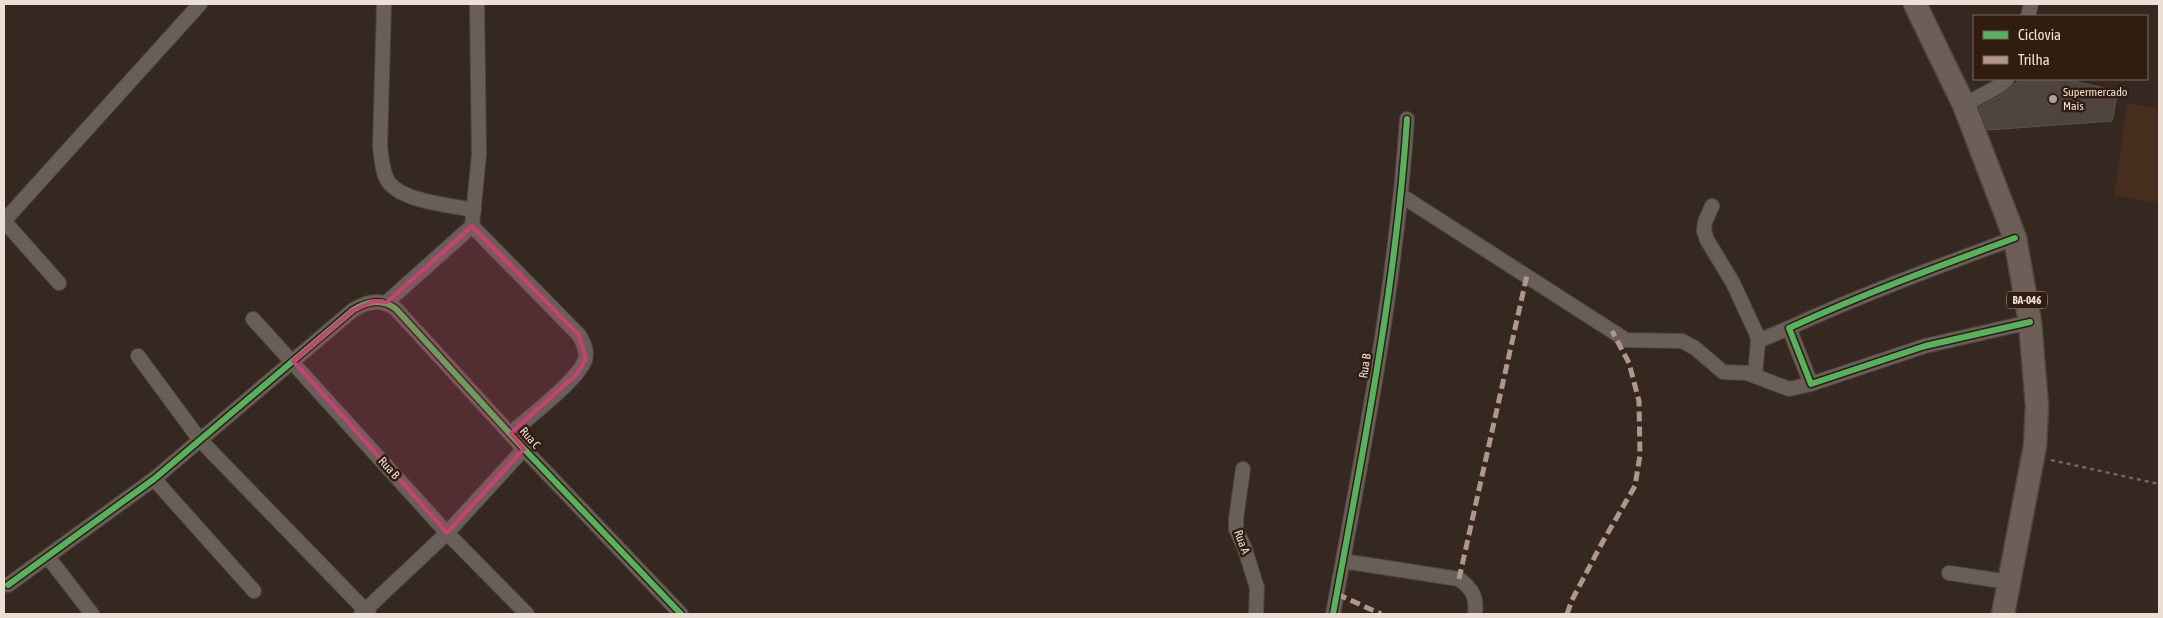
<svg xmlns="http://www.w3.org/2000/svg" width="2163" height="618" viewBox="0 0 2163 618" font-family="'Asap Condensed',sans-serif">
	<style>
		.built { fill: #462d1e }
		.building { fill: #4f4340; stroke: #5d524d }
		.lines { fill: none; stroke-linecap: round; stroke-linejoin: round }
		.street-casing { stroke: #514640; stroke-width: 16 }
		.primary-casing { stroke: #514640; stroke-width: 25 }
		.path { stroke: #706762; stroke-width: 2.5; stroke-dasharray: 4 4; stroke-linecap: butt }
		.street { stroke: #695f59; stroke-width: 14 }
		.primary { stroke: #6b5f57; stroke-width: 22 }
		.quiet { stroke: #b2968c; stroke-width: 5; stroke-dasharray: 10 5; stroke-linecap: butt }
		.cycleway-casing { stroke: #311c10; stroke-width: 9 }
		.cycleway { stroke: #56b35d; stroke-width: 6 }
		.marked { fill: #cb4074; fill-opacity: 0.2; stroke: #cb4074; stroke-width: 4; stroke-linejoin: round }
		.poi-dot { fill: #ac9f97; stroke: #311c10; stroke-width: 2 }
		.labels { text-anchor: middle; dominant-baseline: central; stroke-width: 5; stroke-linejoin: round; paint-order: stroke }
		.shield { fill: #311c10; stroke: #b5a49b; stroke-width: 1 }
		.shield-label { font-size: 11px; font-weight: bold; fill: #eddfd6 }
		.poi-label { font-size: 12px; fill: #eddfd6; stroke: #311c10; text-anchor: start }
		.street-label { font-size: 12px; fill: #eddfd6; stroke: #311c10 }
	</style>
	<rect width="100%" height="100%" fill="#342821"/>
	<polygon class="built" points="2127,103 2159,108 2159,203 2114,196"/>
	<polygon class="building" points="2020,79 2065,79 2118,91 2112,121 1988,130 1979,107 2003,94"/>
	<g class="lines">
		<g class="street-casing">
			<g id="street">
				<path d="M 384,4 L 380,147 C 382,159 382,175 390,184 C 406,202 451,205 474,210"/>
				<polyline points="2028,16 2031,4"/>
				<polyline points="1964,105 1999,86 2007,79"/>
				<polyline points="1402,196 1626,340 1682,341 1695,348 1723,372 1747,373 1789,389 1811,384"/>
				<polyline points="1712,206 1705,222 1704,231 1707,240 1733,283 1757,335 1758,341 1755,375"/>
				<polyline points="4,221 200,4"/>
				<polyline points="4,221 59,283"/>
				<path d="M 472,226 L 579,335 C 583,342 588,351 585,360 C 578,380 529,417 511,433"/>
				<path d="M 2015,238 C 1939,266 1863,294 1789,328 L 1811,384 L 1925,346 L 2030,322"/>
				<polyline points="387,302 472,226 479,154 477,4"/>
				<polyline points="253,319 447,533 527,614"/>
				<polyline points="1758,341 1789,328"/>
				<polyline points="138,356 200,440 369,614"/>
				<polyline points="1243,469 1236,519 1236,529 1245,549 1257,588 1256,614"/>
				<polyline points="154,479 254,591"/>
				<polyline points="48,557 92,614"/>
				<path d="M 1343,561 L 1459,579 C 1473,589 1477,598 1475,614"/>
				<polyline points="1949,573 2009,582"/>
				<path d="M 8,585 L 154,479 L 353,310 C 368,301 382,298 396,309 L 524,449 L 681,614"/>
				<polyline points="361,614 447,533 524,449"/>
				<path d="M 1333,614 C 1363,451 1396,286 1407,119"/>
			</g>
		</g>
		<g class="primary-casing">
			<polyline id="primary" points="1915,4 1964,105 2015,238 2030,322 2037,406 2035,446 2003,614"/>
		</g>
		<polyline class="path" points="2051,460 2159,484"/>
		<use href="#street" class="street"/>
		<use href="#primary" class="primary"/>
		<g class="quiet">
			<polyline points="1459,579 1527,275"/>
			<polyline points="1337,594 1381,614"/>
			<polyline points="1567,614 1572,600 1602,543 1635,486 1640,455 1639,401 1629,363 1612,331"/>
		</g>
		<g class="cycleway-casing">
			<g id="cycleway">
				<path d="M 2015,238 C 1939,266 1863,294 1789,328 L 1811,384 L 1925,346 L 2030,322"/>
				<path d="M 8,585 L 154,479 L 353,310 C 368,301 382,298 396,309 L 524,449 L 681,614"/>
				<path d="M 1333,614 C 1363,451 1396,286 1407,119"/>
			</g>
		</g>
		<use href="#cycleway" class="cycleway"/>
	</g>
	<path class="marked" d="M 472,226 L 579,335 L 586,359 L 577,374 L 511,433 L 524,449 L 447,533 L 293,361 L 353,310 L 374,301 L 387,302 Z"/>
	<circle class="poi-dot" cx="2053" cy="99" r="5"/>
	<g class="labels">
		<rect class="shield" x="2007" y="291.5" width="40" height="17" rx="4"/>
		<g class="shield-label">
			<text x="2027" y="300">BA-046</text>
		</g>
		<g class="poi-label">
			<text x="2063" y="92">Supermercado<tspan x="2063" dy="14">Mais</tspan></text>
		</g>
		<g class="street-label">
			<text transform="translate(1365 366) rotate(-81)">Rua B</text>
			<text transform="translate(530 438) rotate(49)">Rua C</text>
			<text transform="translate(389 468) rotate(48)">Rua B</text>
			<text transform="translate(1242 542) rotate(70)">Rua A</text>
		</g>
	</g>
	<rect width="2163" height="618" fill="none" stroke="#eddfd6" stroke-width="10"/>
	<rect x="1973" y="15" width="175" height="65" fill="#311c10" stroke="#7c6a5f"/>
	<rect x="1983" y="31" width="25" height="8" fill="#56b35d" stroke="#7c6a5f"/>
	<text x="2018" y="40" font-size="15" fill="#eddfd6">Ciclovia</text>
	<rect x="1983" y="56" width="25" height="8" fill="#b2968c" stroke="#7c6a5f"/>
	<text x="2018" y="65" font-size="15" fill="#eddfd6">Trilha</text>
</svg>
